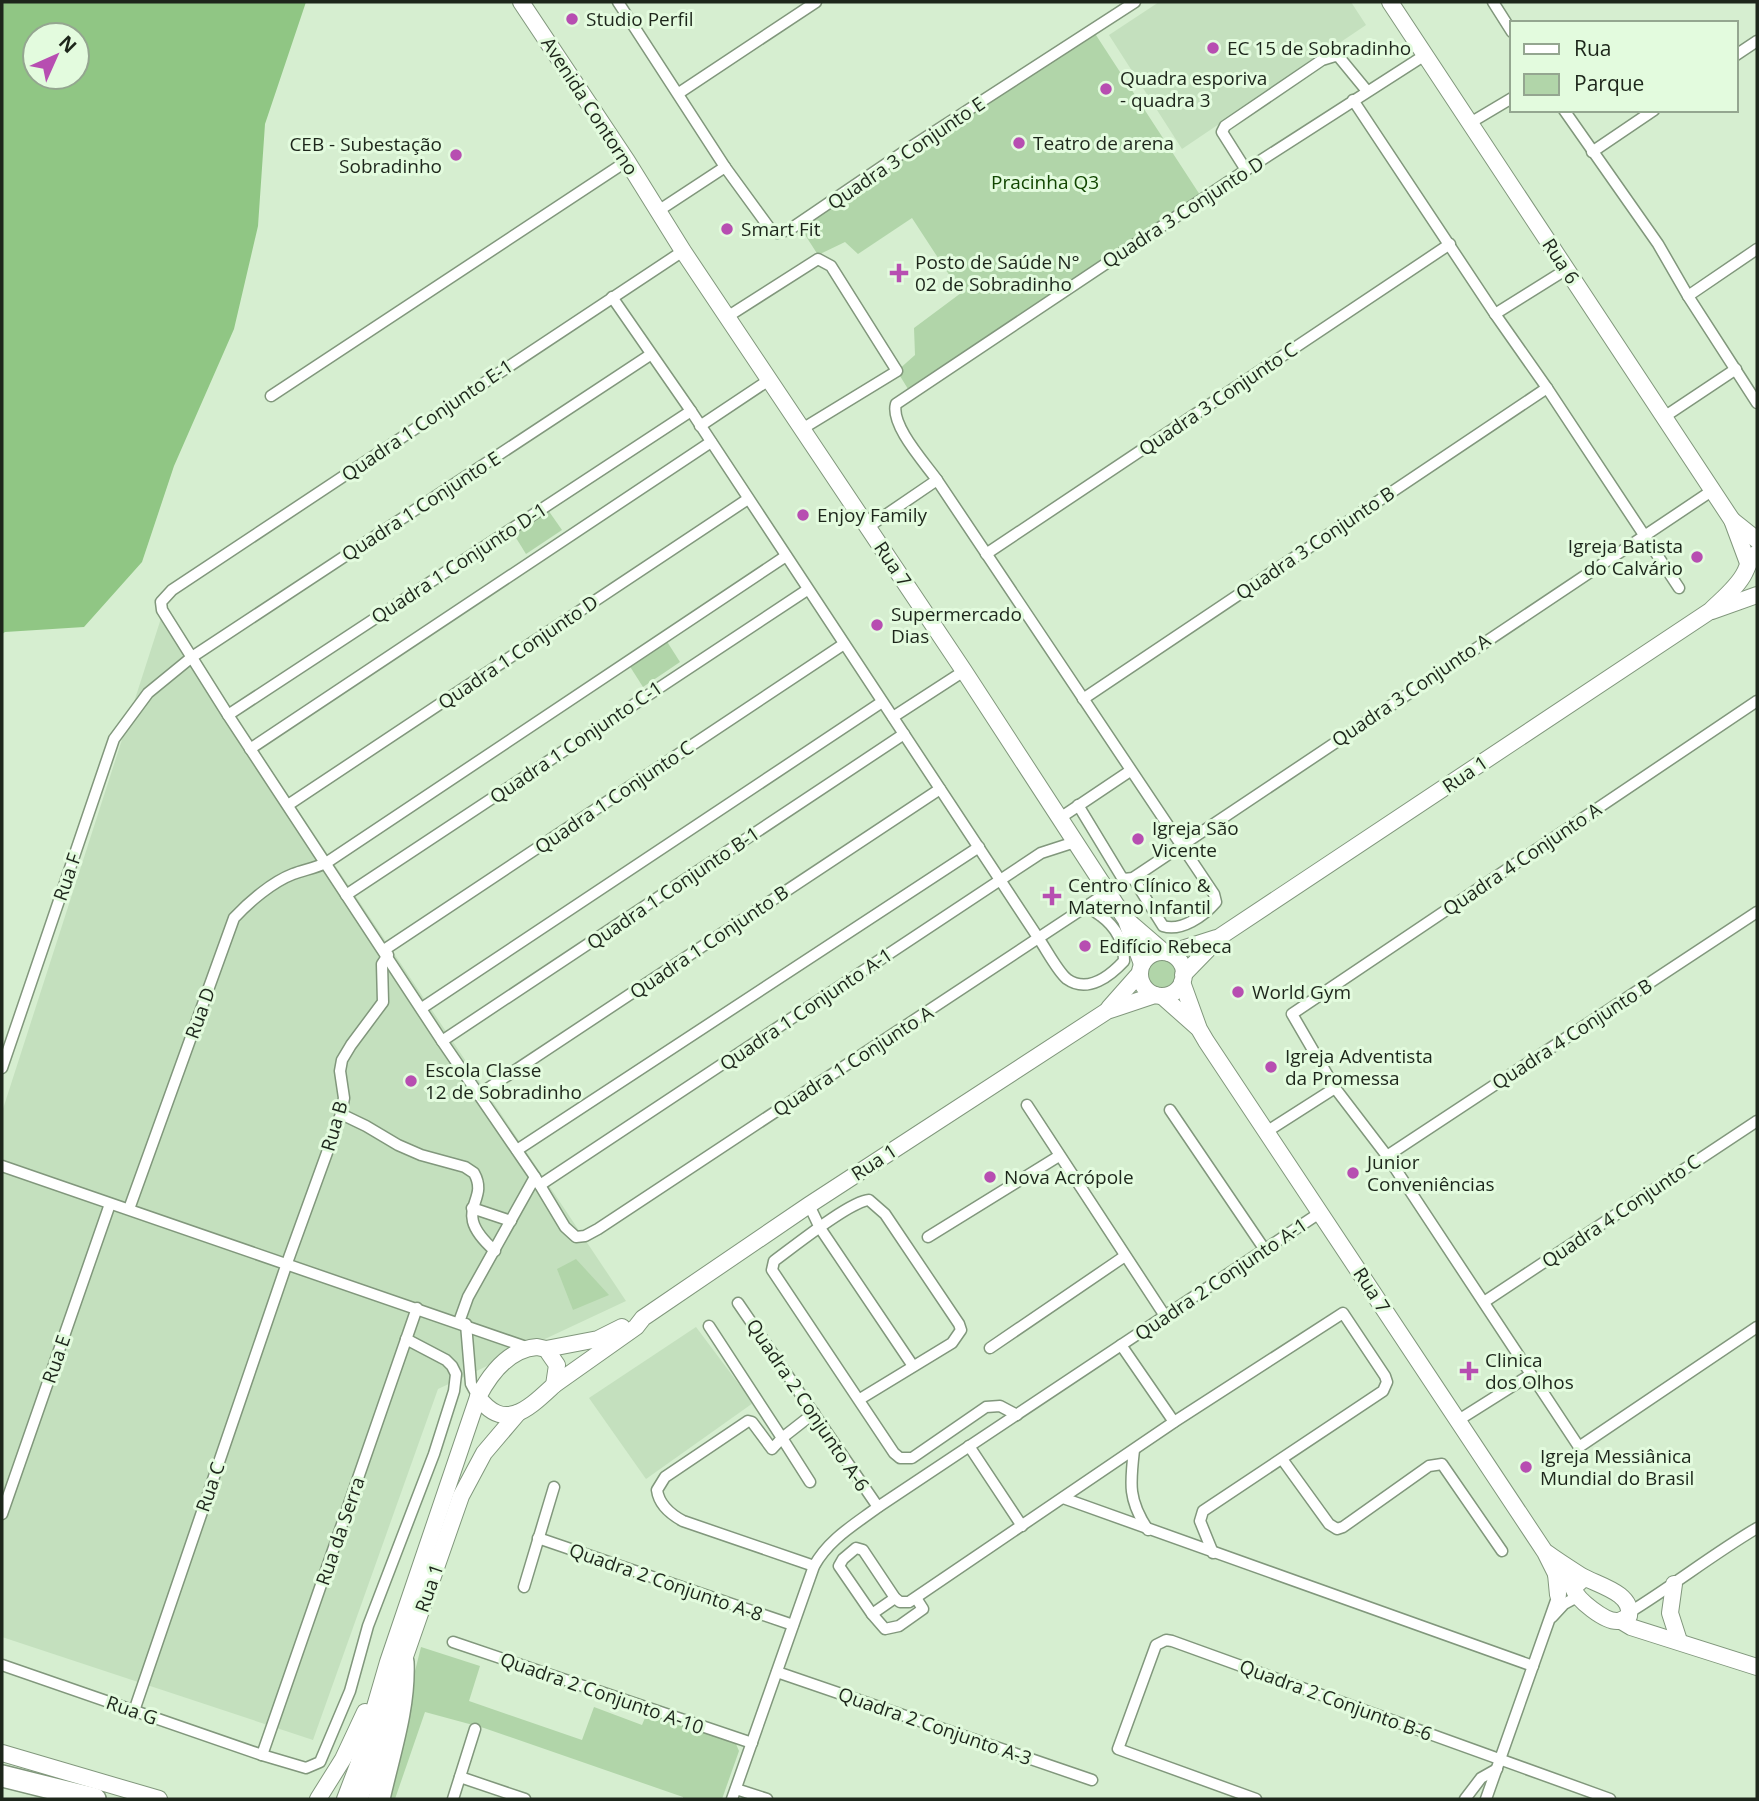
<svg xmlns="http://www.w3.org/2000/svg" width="1759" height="1801" viewBox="0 0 1759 1801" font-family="'Open Sans',sans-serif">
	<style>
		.built { fill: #c4e0be }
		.green { fill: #b1d5a9 }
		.forest { fill: #90c684; fill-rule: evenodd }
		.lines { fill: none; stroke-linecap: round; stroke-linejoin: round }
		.street-casing { stroke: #81977c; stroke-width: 13 }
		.secondary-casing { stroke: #81977c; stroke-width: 18 }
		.highway-casing { stroke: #81977c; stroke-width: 24 }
		.street { stroke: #fff; stroke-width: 10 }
		.secondary { stroke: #fff; stroke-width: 16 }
		.highway { stroke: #fff; stroke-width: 21 }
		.poi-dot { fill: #b74eb1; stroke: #e3fbde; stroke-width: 2.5 }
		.labels { text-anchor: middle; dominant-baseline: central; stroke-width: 6; stroke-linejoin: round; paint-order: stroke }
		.poi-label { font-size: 19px; fill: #1d261b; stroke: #e3fbde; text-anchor: start }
		.street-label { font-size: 19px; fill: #1d261b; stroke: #e3fbde }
		.park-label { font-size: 19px; fill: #114501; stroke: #e3fbde }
	</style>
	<rect width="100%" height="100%" fill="#d6eed0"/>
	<g class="built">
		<polygon points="1159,2 1351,2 1366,25 1182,149 1109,35"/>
		<polygon points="164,609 626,1301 438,1389 313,1740 2,1637 2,1112"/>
		<polygon points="696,1327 753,1403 646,1479 589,1398"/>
	</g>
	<g class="green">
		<polygon points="1094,32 1200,195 908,389 897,371 915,355 914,328 961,293 912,218 858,254 845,242 818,255 800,227"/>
		<polygon points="548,510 562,530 526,554 513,533"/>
		<polygon points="666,640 680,662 643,687 629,665"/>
		<circle cx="1161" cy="974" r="18"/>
		<polygon points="576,1259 609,1295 573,1310 557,1269"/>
		<polygon points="421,1647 480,1666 469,1701 582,1740 594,1707 642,1725 647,1713 736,1744 739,1751 722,1799 683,1799 683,1797 484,1728 425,1712 395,1799 383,1799"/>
	</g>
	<path class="forest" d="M 2,2 L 306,2 L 265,124 L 258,226 L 234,329 L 174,466 L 142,562 L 84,627 L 5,632 L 2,634 ZM 35,35 L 77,35 L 77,77 L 35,77 Z"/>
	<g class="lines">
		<g class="street-casing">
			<g id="street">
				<polyline points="618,2 725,167"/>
				<polyline points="1493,2 1512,32"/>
				<polyline points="1736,55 1757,41"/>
				<polyline points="679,93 816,2"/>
				<polyline points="1353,100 1495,314 1547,388 1679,588"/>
				<polyline points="1564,110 1658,244 1688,296 1757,403"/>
				<polyline points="1470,123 1512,98"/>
				<polyline points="1592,152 1654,110"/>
				<polyline points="1246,170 1222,132 1225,126 1322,60 1335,56 1339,57 1367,91"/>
				<polyline points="658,211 725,167 771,230 777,233 789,230 914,145 1135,2"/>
				<polyline points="683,251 172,590 161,602 162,610 228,715 442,1041 535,1177 565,1227 576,1237 585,1236 598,1229 1108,892"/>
				<polyline points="1688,296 1757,249"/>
				<path d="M 612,297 L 691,411 L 1039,939 C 1046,949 1058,972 1067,979 C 1088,994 1111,975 1124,961 C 1124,942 1116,927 1101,916 C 1096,912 1092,911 1089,905"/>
				<polyline points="1495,314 1567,269"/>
				<polyline points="727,317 818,259 831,266 897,371 802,429"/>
				<polyline points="271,396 627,161"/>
				<polyline points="1664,417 1736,369"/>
				<polyline points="700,426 769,380"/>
				<polyline points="868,527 937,480"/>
				<polyline points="986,554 1450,244"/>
				<polyline points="1083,699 1547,388"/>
				<polyline points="1757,701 1292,1014 1335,1088 1387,1156 1579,1447 1757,1327"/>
				<polyline points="228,715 691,411"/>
				<polyline points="893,717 964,671"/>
				<polyline points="250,749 711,442"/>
				<polyline points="288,805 748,499"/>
				<polyline points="1078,805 1121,876 1124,879 1133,878 1713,490"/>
				<polyline points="1060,818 1130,771"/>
				<path d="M 1133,878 L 1163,926 C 1181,932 1204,916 1216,902 L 1214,894 L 937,480 C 925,463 890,425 896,404 L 1246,170 L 1425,55"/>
				<polyline points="346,895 807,590"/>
				<polyline points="384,950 844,644"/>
				<polyline points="422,1008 882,702"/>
				<polyline points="442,1041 904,734"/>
				<polyline points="2,1068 114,739 148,693 192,657 650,355"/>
				<polyline points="478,1095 940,789"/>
				<polyline points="1027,1105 1165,1316"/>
				<polyline points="1170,1110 1265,1250"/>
				<path d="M 341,1114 L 366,1126 L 398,1145 L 421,1155 L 465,1167 L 474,1173 C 491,1203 448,1209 495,1251"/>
				<polyline points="1266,1132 1335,1088"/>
				<polyline points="517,1150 979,847"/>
				<polyline points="1387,1156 1757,912"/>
				<polyline points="2,1166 529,1348"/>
				<polyline points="540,1185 1041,853 1075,842"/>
				<polyline points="809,1205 820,1228 913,1366"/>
				<polyline points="472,1208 511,1221"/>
				<path d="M 129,1209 L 234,918 C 249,902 272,882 293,874 C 304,870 315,868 326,863 L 786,556"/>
				<polyline points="928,1237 1059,1156"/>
				<polyline points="1484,1302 1757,1121"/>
				<polyline points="738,1303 878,1507"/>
				<polyline points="459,1322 468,1297 535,1177"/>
				<polyline points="466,1324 471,1384 478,1397"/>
				<polyline points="709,1326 782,1438 814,1413"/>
				<polyline points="1121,1345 1174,1422"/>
				<polyline points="990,1348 1125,1256"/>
				<path d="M 860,1399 L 952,1343 L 961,1330 L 959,1324 L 885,1214 L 869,1200 C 850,1201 792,1248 774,1261 L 772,1270 L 894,1453 L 900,1458 L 912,1458 L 986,1407 L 1000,1406 L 1017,1415"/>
				<polyline points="1457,1421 1530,1375"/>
				<polyline points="969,1446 1022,1526"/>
				<path d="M 1134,1450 C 1130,1484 1128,1500 1148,1530"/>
				<polyline points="1282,1459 1329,1524 1337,1529 1343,1527 1429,1466 1442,1464 1502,1551"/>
				<path d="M 810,1482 L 782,1438 L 772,1449 L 752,1422 L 748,1421 L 665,1477 L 657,1490 C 659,1505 670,1514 683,1521 L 814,1566"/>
				<polyline points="1063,1498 1533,1666"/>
				<polyline points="2,1514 110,1204"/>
				<polyline points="538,1538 793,1625"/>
				<polyline points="524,1587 554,1487"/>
				<polyline points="895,1598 872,1614 885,1629 899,1626 923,1609 916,1598"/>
				<path d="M 1630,1612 C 1674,1585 1713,1554 1757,1528"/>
				<polyline points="872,1614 839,1566 843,1559 856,1548 863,1550 895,1598 900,1602 909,1602 1174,1422 1343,1313 1385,1376 1387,1382 1383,1391 1203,1511 1200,1521 1213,1553"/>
				<polyline points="1552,1617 1564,1604 1577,1597"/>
				<polyline points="453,1642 752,1743"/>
				<polyline points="2,1665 262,1755 306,1768 320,1762 350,1691 368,1626 434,1454 454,1391 456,1374 452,1366 446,1360 406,1339"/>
				<polyline points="777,1672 1092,1780"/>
				<polyline points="134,1711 287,1263 341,1114 344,1098 340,1071 342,1060 351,1045 383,1002 382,964 388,955"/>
				<polyline points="262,1755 417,1308"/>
				<polyline points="460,1777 525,1799"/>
				<polyline points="736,1789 767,1799"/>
				<polyline points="453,1799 475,1729"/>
				<path d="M 732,1799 L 814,1566 C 829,1539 854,1525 878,1507 L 1321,1212"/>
				<polyline points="1256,1799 1118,1749 1156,1645 1166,1640 1172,1641 1610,1799"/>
				<polyline points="1465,1799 1481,1778 1497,1769"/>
				<polyline points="1486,1799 1558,1595 1561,1592"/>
			</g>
		</g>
		<g class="secondary-casing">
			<g id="secondary">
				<polyline points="521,2 627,161 683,251 964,671 1126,920 1142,964"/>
				<polyline points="1390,2 1732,520 1748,563"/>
				<polyline points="1732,520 1757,540"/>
				<polyline points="1712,611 1757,595"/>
				<polyline points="1128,921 1164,952"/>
				<circle cx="1162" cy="974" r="22"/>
				<polyline points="1169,953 1216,938"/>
				<path d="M 1183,975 L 1221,936 L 1710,611 C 1721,600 1738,587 1745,572 C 1749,564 1749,559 1757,553"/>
				<polyline points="1182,982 1199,1029 1206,1041 1545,1552 1556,1574 1574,1586"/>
				<polyline points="1162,996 1197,1027"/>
				<polyline points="1109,1008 1140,973"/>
				<path d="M 537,1347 L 546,1349 L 557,1365 L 554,1385 C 529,1408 505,1433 478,1397 C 490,1374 509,1349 537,1347 Z"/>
				<polyline points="546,1349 598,1339 622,1327"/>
				<polyline points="554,1385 636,1327 643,1318 809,1205 1107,1011 1155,995"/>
				<path d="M 1547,1553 C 1558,1561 1569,1568 1580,1575 C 1596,1585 1633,1592 1629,1616 C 1625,1618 1623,1620 1618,1621 C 1605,1622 1577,1600 1573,1588 L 1584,1578"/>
				<polyline points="1556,1574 1558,1595"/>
				<polyline points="1674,1584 1670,1613 1679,1641"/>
				<polyline points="1621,1621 1631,1627 1757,1667"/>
				<polyline points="2,1753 159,1799"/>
				<polyline points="318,1799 343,1759 365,1712"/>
				<polyline points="345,1799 358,1765 388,1662 478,1397"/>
				<polyline points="360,1799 394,1688 461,1496 484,1453 518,1413"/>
			</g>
		</g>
		<g class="highway-casing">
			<g id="highway">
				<polyline points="2,1776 95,1799"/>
				<path d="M 379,1799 C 389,1754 405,1708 403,1662"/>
			</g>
		</g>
		<use href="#street" class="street"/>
		<use href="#secondary" class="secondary"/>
		<use href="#highway" class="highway"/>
	</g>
	<g class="poi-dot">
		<circle cx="572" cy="19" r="7"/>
		<circle cx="1213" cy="48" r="7"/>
		<circle cx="1106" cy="89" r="7"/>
		<circle cx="1019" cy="143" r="7"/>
		<circle cx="456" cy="155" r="7"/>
		<circle cx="727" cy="229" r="7"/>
		<path d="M895.5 262.5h7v7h7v7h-7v7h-7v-7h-7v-7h7z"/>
		<circle cx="803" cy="515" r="7"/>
		<circle cx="1697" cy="557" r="7"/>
		<circle cx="877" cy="625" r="7"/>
		<circle cx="1138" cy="839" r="7"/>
		<path d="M1048.5 885.5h7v7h7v7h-7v7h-7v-7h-7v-7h7z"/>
		<circle cx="1085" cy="946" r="7"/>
		<circle cx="1238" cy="992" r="7"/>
		<circle cx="1271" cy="1067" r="7"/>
		<circle cx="411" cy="1081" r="7"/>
		<circle cx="1353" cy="1173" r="7"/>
		<circle cx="990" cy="1177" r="7"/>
		<path d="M1465.5 1360.5h7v7h7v7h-7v7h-7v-7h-7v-7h7z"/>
		<circle cx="1526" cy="1467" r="7"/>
	</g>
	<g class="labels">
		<g class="poi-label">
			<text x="586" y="19">Studio Perfil</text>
			<text x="1227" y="48">EC 15 de Sobradinho</text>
			<text x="1120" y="78">Quadra esporiva<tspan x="1120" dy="22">- quadra 3</tspan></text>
			<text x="1033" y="143">Teatro de arena</text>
			<text x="442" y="144" text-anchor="end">CEB - Subestação<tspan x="442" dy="22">Sobradinho</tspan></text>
			<text x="741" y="229">Smart Fit</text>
			<text x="915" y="262">Posto de Saúde N°<tspan x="915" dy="22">02 de Sobradinho</tspan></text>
			<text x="817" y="515">Enjoy Family</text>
			<text x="1683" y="546" text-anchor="end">Igreja Batista<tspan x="1683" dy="22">do Calvário</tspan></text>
			<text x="891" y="614">Supermercado<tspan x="891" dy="22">Dias</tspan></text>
			<text x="1152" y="828">Igreja São<tspan x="1152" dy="22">Vicente</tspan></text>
			<text x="1068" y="885">Centro Clínico &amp;<tspan x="1068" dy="22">Materno Infantil</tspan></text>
			<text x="1099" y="946">Edifício Rebeca</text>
			<text x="1252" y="992">World Gym</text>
			<text x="1285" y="1056">Igreja Adventista<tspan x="1285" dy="22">da Promessa</tspan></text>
			<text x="425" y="1070">Escola Classe<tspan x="425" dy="22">12 de Sobradinho</tspan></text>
			<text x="1367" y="1162">Junior<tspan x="1367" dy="22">Conveniências</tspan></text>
			<text x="1004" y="1177">Nova Acrópole</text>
			<text x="1485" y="1360">Clinica<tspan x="1485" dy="22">dos Olhos</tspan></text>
			<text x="1540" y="1456">Igreja Messiânica<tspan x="1540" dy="22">Mundial do Brasil</tspan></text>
		</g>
		<g class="street-label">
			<text transform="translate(590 106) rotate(57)">Avenida Contorno</text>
			<text transform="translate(906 153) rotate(-34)">Quadra 3 Conjunto E</text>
			<text transform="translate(1183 212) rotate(-33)">Quadra 3 Conjunto D</text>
			<text transform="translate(1561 261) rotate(57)">Rua 6</text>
			<text transform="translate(1218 399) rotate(-34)">Quadra 3 Conjunto C</text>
			<text transform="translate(427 420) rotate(-34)">Quadra 1 Conjunto E-1</text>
			<text transform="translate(421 506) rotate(-33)">Quadra 1 Conjunto E</text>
			<text transform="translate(1315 543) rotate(-34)">Quadra 3 Conjunto B</text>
			<text transform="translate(459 563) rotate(-33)">Quadra 1 Conjunto D-1</text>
			<text transform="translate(893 564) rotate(56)">Rua 7</text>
			<text transform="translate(518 652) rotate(-34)">Quadra 1 Conjunto D</text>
			<text transform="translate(1411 690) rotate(-34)">Quadra 3 Conjunto A</text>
			<text transform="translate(576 742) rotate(-34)">Quadra 1 Conjunto C-1</text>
			<text transform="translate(1465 774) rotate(-34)">Rua 1</text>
			<text transform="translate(614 797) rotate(-34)">Quadra 1 Conjunto C</text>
			<text transform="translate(1522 859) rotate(-34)">Quadra 4 Conjunto A</text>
			<text transform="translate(67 877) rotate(-71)">Rua F</text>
			<text transform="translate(673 888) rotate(-34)">Quadra 1 Conjunto B-1</text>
			<text transform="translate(709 942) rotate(-34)">Quadra 1 Conjunto B</text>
			<text transform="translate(806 1009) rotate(-34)">Quadra 1 Conjunto A-1</text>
			<text transform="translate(200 1013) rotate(-70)">Rua D</text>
			<text transform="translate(1572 1034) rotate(-33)">Quadra 4 Conjunto B</text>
			<text transform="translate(853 1061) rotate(-33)">Quadra 1 Conjunto A</text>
			<text transform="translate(334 1126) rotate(-74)">Rua B</text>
			<text transform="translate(874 1162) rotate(-33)">Rua 1</text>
			<text transform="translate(1621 1211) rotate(-34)">Quadra 4 Conjunto C</text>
			<text transform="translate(1221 1279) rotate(-34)">Quadra 2 Conjunto A-1</text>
			<text transform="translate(1372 1290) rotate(57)">Rua 7</text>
			<text transform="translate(56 1359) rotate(-71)">Rua E</text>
			<text transform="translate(808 1405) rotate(56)">Quadra 2 Conjunto A-6</text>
			<text transform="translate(210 1487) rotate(-71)">Rua C</text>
			<text transform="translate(340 1531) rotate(-71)">Rua da Serra</text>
			<text transform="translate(666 1582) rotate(19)">Quadra 2 Conjunto A-8</text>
			<text transform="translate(429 1588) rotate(-71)">Rua 1</text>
			<text transform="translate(602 1693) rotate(19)">Quadra 2 Conjunto A-10</text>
			<text transform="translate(1336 1700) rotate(20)">Quadra 2 Conjunto B-6</text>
			<text transform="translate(132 1710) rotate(19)">Rua G</text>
			<text transform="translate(935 1726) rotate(19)">Quadra 2 Conjunto A-3</text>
		</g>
		<g class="park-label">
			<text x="1045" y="182">Pracinha Q3</text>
		</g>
	</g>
	<rect width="1759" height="1801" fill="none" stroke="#1d261b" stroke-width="7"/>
	<rect x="1510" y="21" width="228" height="91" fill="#e3fbde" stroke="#94a690" stroke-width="2"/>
	<rect x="1524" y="44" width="35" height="10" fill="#ffffff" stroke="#94a690" stroke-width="2"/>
	<text x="1574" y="56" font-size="21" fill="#1d261b">Rua</text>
	<rect x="1524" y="74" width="35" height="21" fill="#b1d5a9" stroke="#94a690" stroke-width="2"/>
	<text x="1574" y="91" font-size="21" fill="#1d261b">Parque</text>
	<g transform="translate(56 56) rotate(45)"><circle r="33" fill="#e3fbde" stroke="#94a690" stroke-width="2"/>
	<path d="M0-5L12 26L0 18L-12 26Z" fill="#b74eb1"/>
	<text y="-10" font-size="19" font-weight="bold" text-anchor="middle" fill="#1d261b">N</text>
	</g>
</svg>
